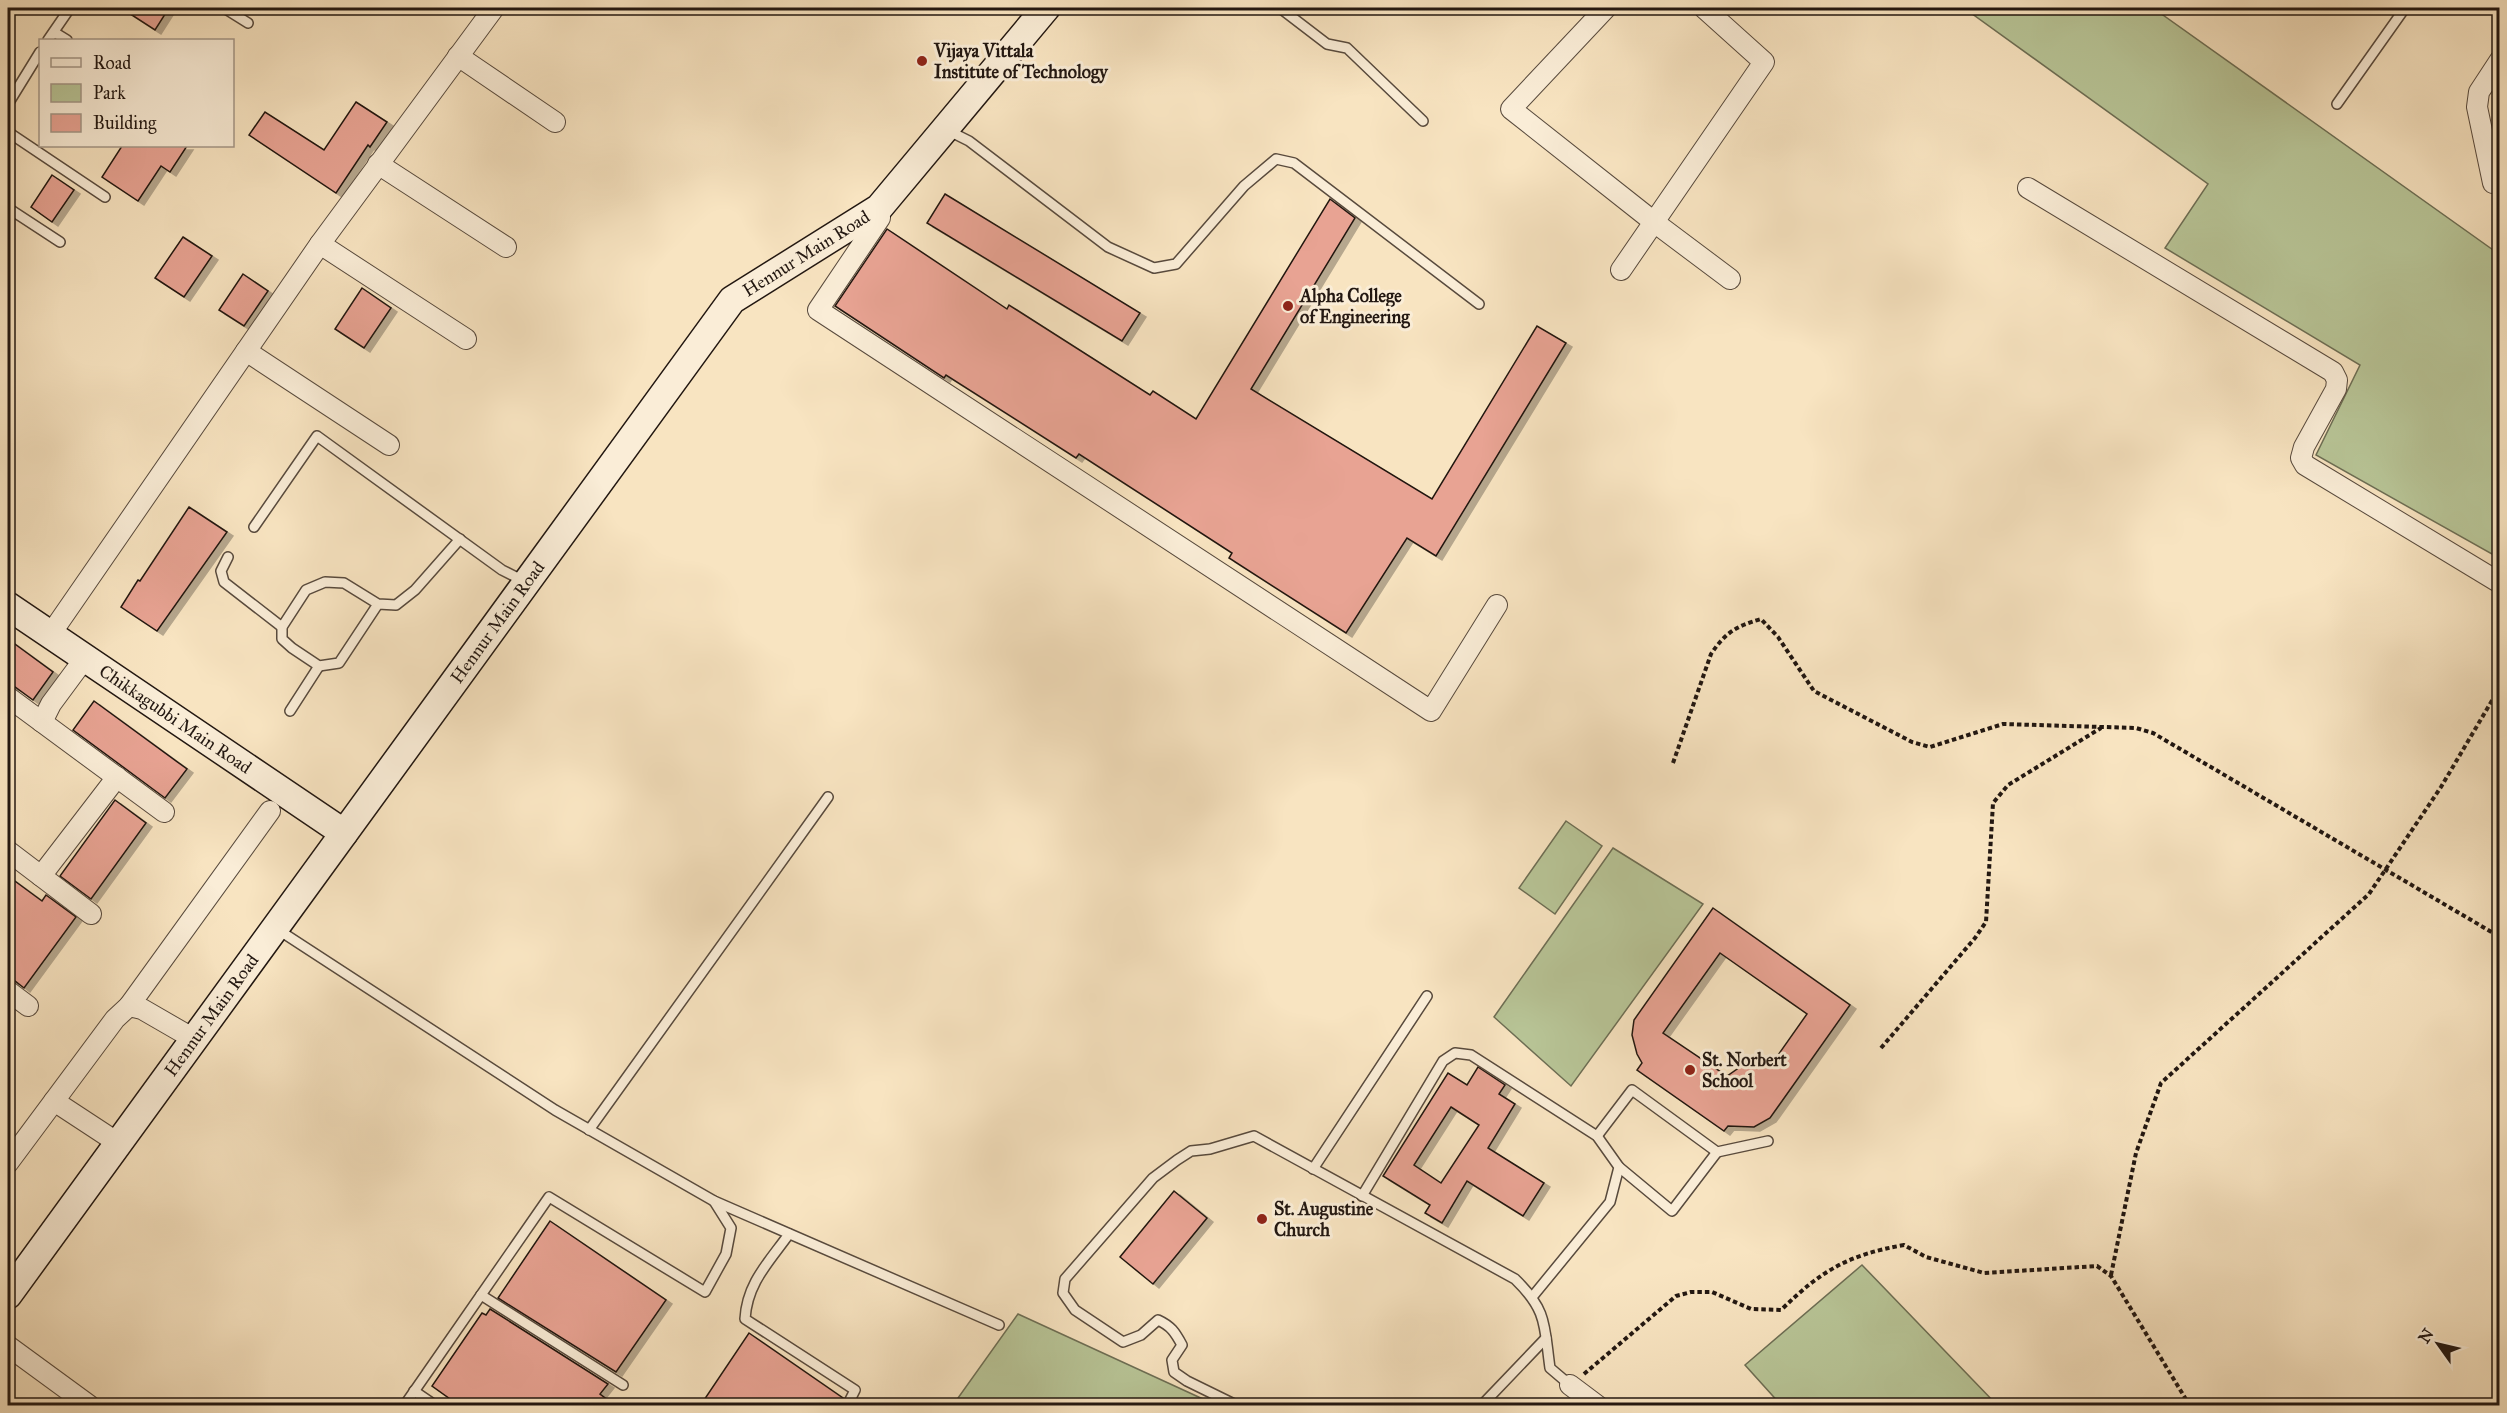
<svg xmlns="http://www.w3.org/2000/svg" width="2507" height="1413" viewBox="0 0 2507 1413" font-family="'IM FELL Great Primer',serif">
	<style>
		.green { fill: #b8c597; stroke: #6d6e54; stroke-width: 1.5 }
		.building { fill: #e8a393; stroke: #221711; stroke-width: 1.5; fill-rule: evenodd; filter: url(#shadow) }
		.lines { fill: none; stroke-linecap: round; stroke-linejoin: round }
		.lane-casing { stroke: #584a3d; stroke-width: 12 }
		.street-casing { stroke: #584a3d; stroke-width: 22 }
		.secondary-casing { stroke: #221711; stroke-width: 30 }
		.path { stroke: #221711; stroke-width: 4; stroke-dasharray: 4.5 3; stroke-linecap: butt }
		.lane { stroke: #faedd7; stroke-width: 9 }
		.street { stroke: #faedd7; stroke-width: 20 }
		.secondary { stroke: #faedd7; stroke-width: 27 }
		.poi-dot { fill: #8f2418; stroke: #faedd7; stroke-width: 2 }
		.labels { text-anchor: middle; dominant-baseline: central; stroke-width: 6; stroke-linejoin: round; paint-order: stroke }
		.poi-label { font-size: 18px; font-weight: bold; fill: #221711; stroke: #faedd7; text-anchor: start }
		.street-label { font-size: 18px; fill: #221711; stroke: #faedd7 }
	</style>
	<defs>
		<filter id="shadow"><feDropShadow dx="6" dy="4" stdDeviation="0" flood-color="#0004"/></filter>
	</defs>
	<rect width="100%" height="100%" fill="#f8e4c1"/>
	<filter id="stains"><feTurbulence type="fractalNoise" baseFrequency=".00333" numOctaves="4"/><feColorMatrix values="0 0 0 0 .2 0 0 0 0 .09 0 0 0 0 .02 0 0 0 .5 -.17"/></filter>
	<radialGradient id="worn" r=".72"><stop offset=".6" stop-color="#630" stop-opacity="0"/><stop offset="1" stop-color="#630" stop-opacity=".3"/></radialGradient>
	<g class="green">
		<polygon points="1964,8 2153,8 2496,252 2499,248 2499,558 2316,455 2360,365 2165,248 2208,184"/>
		<polygon points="1566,821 1602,846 1555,914 1519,888"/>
		<polygon points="1613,848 1703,904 1571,1086 1494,1017"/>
		<polygon points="1862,1265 1997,1405 1781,1405 1745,1365"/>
		<polygon points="1018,1314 1216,1405 953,1405"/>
	</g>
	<g class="building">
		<polygon points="121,8 169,8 155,30"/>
		<polygon points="356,102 387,122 370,147 368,145 336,193 249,135 265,112 324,150"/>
		<polygon points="122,146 187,146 170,172 161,166 138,201 102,177"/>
		<polygon points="52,175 74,190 52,222 31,207"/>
		<polygon points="945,194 1140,313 1122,341 927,223"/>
		<polygon points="1330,199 1355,218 1251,389 1432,499 1537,326 1566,343 1436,556 1407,538 1346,633 1229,558 1232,553 1079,454 1076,458 946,375 944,378 835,306 887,229 1007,309 1009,305 1150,395 1153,391 1196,419"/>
		<polygon points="183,237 212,256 184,297 155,278"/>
		<polygon points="243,274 268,291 244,326 219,310"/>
		<polygon points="362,288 391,308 364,348 335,329"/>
		<polygon points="189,507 227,532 157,631 121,607 138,580 140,581"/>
		<polygon points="8,639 53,672 33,700 15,687 8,685"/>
		<polygon points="94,701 187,769 165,798 73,730"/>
		<polygon points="115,800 146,823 91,899 60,876"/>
		<polygon points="8,876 42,901 46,895 76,917 24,988 15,981 8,979"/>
		<path d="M 1713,908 L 1850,1005 L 1770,1118 L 1754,1127 L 1728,1126 L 1724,1131 L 1637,1070 L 1642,1063 L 1637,1054 L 1632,1035 L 1634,1020 ZM 1720,953 L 1807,1014 L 1771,1065 L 1743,1065 L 1727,1076 L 1663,1033 Z"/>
		<path d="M 1478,1067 L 1505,1085 L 1499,1094 L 1515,1104 L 1488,1148 L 1544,1183 L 1523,1216 L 1467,1181 L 1442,1223 L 1425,1213 L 1430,1205 L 1383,1176 L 1448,1073 L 1467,1085 ZM 1451,1107 L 1479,1125 L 1441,1183 L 1414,1165 Z"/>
		<polygon points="1174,1191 1207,1218 1153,1284 1120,1257"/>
		<polygon points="550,1221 666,1300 616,1372 498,1298"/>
		<polygon points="490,1309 608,1384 600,1394 616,1406 460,1406 432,1386 482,1313 486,1315"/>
		<polygon points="749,1333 843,1398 840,1406 700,1406"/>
	</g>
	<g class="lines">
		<g class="lane-casing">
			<g id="lane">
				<polyline points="224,8 248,23"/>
				<polyline points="1280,8 1327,44 1347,48 1423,121"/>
				<polyline points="54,32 67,40"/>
				<polyline points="48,40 70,8"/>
				<polyline points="8,104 40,52"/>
				<polyline points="2337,104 2405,8"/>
				<polyline points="947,130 969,141 1108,247 1154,268 1176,264 1244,186 1276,159 1294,163 1479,304"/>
				<polyline points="8,132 105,197"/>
				<polyline points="8,208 60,242"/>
				<polyline points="254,527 317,436 502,570 524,581"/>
				<polyline points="228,557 221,571 224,582 282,627"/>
				<polyline points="378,604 339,663 319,666 292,648 282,639 282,627 306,590 325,582 344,583 378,604 396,605 415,590 460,539"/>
				<polyline points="290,711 319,666"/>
				<polyline points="277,929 555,1110 714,1201 999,1325"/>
				<polyline points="589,1130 828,797"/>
				<polyline points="1597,1136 1632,1090 1717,1152 1768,1141"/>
				<polyline points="1619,1167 1672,1211 1717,1152"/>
				<polyline points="1313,1169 1427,996"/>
				<polyline points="1362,1196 1443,1061 1455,1053 1471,1055 1597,1136 1619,1167 1610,1202 1533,1296"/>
				<path d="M 789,1234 C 769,1262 747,1283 745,1319 L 855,1390 L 847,1406"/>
				<polyline points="481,1295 623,1385"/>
				<polyline points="414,1391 436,1406"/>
				<polyline points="404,1406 549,1197 705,1292 726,1254 731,1228 714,1201"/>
				<path d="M 1238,1406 L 1187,1381 L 1174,1372 L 1172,1360 L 1182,1345 C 1175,1332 1171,1326 1158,1320 L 1141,1335 L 1123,1342 L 1075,1310 L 1063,1293 L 1065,1279 L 1153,1178 L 1177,1160 L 1191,1151 L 1210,1149 L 1254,1136 L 1515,1279 C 1548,1311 1544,1326 1550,1368 L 1570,1385"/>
				<polyline points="1481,1406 1546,1338"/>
			</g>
		</g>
		<g class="street-casing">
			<g id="street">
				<polyline points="1606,8 1511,109 1654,222 1730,279"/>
				<polyline points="458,56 555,122"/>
				<polyline points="378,164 506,247"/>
				<polyline points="2493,183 2477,107 2479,92 2500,60"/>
				<polyline points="2028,188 2333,372 2337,380 2336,389 2304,447 2301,458 2305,465 2500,583"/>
				<polyline points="879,208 880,218 818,310 1431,711 1497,605"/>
				<polyline points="320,244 466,339"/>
				<polyline points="1621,270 1764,62 1704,8"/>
				<polyline points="246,351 389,445"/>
				<polyline points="50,635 320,244 494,8"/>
				<polyline points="8,697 164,812"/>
				<polyline points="42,722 51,704 85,658"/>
				<polyline points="8,851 91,914"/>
				<polyline points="41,876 117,777"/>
				<polyline points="8,991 28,1006"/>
				<polyline points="129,1006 270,811"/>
				<polyline points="54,1101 118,1143"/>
				<polyline points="8,1163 115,1019 129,1006 142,1009 194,1039"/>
				<polyline points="8,1346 90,1406"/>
				<polyline points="1570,1385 1598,1406"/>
			</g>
		</g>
		<g class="secondary-casing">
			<g id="secondary">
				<path id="s1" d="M 8,606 L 344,833"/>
				<path id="s2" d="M 8,1295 L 732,300 L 879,208 L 1046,8"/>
			</g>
		</g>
		<g class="path">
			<path d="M 1673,763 L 1711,654 C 1725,633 1736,626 1761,619 L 1778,637 L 1814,691 L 1912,742 L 1930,747 L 2003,724 L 2136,728 L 2153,733 L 2500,937"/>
			<polyline points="1881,1048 1975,938 1986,922 1993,803 2008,785 2101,728"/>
			<polyline points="2111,1275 2136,1153 2161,1083 2369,894 2441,787 2500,687"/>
			<path d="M 1584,1374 L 1676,1296 L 1691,1292 L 1712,1292 L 1751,1309 L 1781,1310 C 1822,1270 1848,1255 1904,1245 L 1926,1257 L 1984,1273 L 2097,1266 L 2111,1276 L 2190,1406"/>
		</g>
		<use href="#lane" class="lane"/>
		<use href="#street" class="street"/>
		<use href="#secondary" class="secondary"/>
	</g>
	<g class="poi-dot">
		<circle cx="922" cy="61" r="6"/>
		<circle cx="1288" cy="306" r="6"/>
		<circle cx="1690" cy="1070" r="6"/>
		<circle cx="1262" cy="1219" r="6"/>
	</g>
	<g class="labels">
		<g class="poi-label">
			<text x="934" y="51">Vijaya Vittala<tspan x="934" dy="21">Institute of Technology</tspan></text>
			<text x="1300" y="296">Alpha College<tspan x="1300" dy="21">of Engineering</tspan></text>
			<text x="1702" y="1060">St. Norbert<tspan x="1702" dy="21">School</tspan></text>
			<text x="1274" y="1209">St. Augustine<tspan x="1274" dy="21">Church</tspan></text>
		</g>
		<g class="street-label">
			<text stroke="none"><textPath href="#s2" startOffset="1318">Hennur Main Road</textPath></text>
			<text stroke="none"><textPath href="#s2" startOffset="832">Hennur Main Road</textPath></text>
			<text stroke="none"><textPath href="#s1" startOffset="202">Chikkagubbi Main Road</textPath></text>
			<text stroke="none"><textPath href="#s2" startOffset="346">Hennur Main Road</textPath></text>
		</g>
	</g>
	<rect width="2507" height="1413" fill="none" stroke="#f8e4c1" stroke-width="30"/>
	<rect x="9" y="9" width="2489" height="1395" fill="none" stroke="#221711" stroke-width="3"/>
	<rect x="15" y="15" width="2477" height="1383" fill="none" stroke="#221711" stroke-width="1.5"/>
	<rect x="39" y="39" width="195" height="108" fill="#faedd7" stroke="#a49788" stroke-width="1.5"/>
	<rect x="51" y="58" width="30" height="9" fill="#faedd7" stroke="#a49788" stroke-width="1.5"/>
	<text x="93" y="69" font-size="18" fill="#221711">Road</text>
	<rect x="51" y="84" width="30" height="18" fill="#b8c597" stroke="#a49788" stroke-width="1.5"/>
	<text x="93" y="99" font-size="18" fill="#221711">Park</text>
	<rect x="51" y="114" width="30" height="18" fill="#e8a393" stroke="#a49788" stroke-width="1.5"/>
	<text x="93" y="129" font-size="18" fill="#221711">Building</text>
	<g transform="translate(2438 1344) rotate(304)" stroke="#faedd7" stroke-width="4.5" paint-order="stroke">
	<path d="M0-4.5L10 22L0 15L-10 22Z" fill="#221711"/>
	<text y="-9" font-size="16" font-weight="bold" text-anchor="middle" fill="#221711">N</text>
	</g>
	<rect width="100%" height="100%" filter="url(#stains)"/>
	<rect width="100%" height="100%" fill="url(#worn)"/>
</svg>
